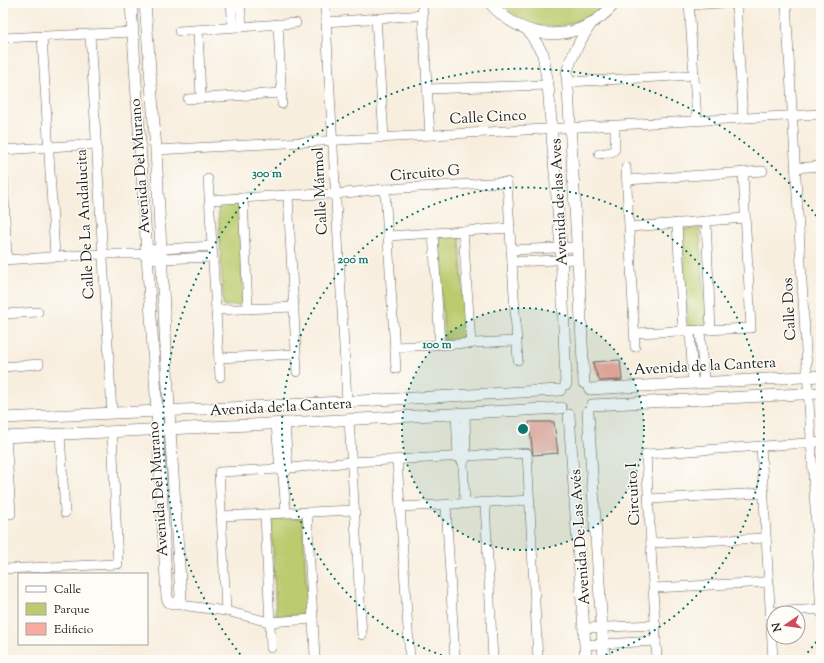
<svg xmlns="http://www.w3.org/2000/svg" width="824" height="663" viewBox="0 0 824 663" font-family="'Sorts Mill Goudy',serif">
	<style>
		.green { fill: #bccb6e; stroke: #6c7445 }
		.building { fill: #faaa9e }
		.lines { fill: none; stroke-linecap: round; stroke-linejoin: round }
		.minor-casing { stroke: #696660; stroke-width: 10 }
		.tertiary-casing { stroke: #696660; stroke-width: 12 }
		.minor { stroke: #fff; stroke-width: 9 }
		.tertiary { stroke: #fff; stroke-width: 11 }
		.ring { fill: none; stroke: #0f766e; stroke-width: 2; stroke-dasharray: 2 4 }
		.labels { text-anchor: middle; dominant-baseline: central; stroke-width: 3; stroke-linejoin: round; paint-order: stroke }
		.street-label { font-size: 15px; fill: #1c1c1c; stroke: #fdfcf7 }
		.centre { fill: #0f766e; stroke: #fdfcf7; stroke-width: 2 }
		.ring-label { font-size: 12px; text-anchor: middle; font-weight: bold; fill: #0f766e; stroke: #fdfcf7; stroke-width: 3; stroke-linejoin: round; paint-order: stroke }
	</style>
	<rect width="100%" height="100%" fill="#fdfcf7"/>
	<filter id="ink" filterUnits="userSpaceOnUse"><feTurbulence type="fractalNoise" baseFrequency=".025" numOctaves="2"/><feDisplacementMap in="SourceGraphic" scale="8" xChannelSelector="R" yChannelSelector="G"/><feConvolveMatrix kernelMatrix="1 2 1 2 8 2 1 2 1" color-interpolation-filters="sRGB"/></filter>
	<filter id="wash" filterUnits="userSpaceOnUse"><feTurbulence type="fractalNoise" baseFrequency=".012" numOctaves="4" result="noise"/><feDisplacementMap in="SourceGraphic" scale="16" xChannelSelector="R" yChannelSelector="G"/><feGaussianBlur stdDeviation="0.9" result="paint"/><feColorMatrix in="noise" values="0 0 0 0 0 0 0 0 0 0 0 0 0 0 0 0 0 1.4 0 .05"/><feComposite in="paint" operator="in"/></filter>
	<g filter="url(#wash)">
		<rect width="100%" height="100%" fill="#f8eede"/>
		<g class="green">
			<path d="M 501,3 L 605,3 C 590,23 555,31 531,24 C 520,20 509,12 501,3 Z"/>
			<polygon points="239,203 244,305 223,306 218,204"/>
			<polygon points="700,228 706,329 688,330 682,229"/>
			<polygon points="460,236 466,339 444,340 438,237"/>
			<polygon points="303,518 308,615 276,616 271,519"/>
		</g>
		<g id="blocks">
			<g class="building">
				<polygon points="620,360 622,380 600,381 594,368 593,362"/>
				<polygon points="529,422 554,422 558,453 533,455"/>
			</g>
		</g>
	</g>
	<g filter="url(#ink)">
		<use href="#blocks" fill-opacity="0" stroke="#696660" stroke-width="1"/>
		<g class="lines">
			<g class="minor-casing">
				<g id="minor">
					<polyline points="231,3 233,27"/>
					<polyline points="240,3 242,26"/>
					<polyline points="325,3 347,401"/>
					<polyline points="422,3 430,135"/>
					<polyline points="689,3 697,120"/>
					<polyline points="736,3 743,118"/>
					<polyline points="786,3 821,613"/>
					<polyline points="689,5 723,3"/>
					<polyline points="376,19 384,137"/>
					<polyline points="326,22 423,15"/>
					<polyline points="278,24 282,104"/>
					<polyline points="198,30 201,98"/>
					<polyline points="179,31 296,23"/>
					<polyline points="90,34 112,413"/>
					<polyline points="42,36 55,256"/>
					<polyline points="3,38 133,32"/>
					<polyline points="568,82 694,75"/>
					<polyline points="427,89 548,85"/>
					<polyline points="188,99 281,93"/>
					<polyline points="3,150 96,144"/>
					<polyline points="156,150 821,114"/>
					<polyline points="599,154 612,152 615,149 615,126"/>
					<polyline points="626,167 635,347"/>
					<polyline points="795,168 821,166"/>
					<polyline points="3,175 7,259"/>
					<polyline points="208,179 220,377"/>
					<polyline points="627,180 763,171"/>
					<polyline points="385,189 396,369"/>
					<polyline points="288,195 297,372"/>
					<polyline points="243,198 248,309"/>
					<polyline points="210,200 288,195 335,194 385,189 507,182 518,360"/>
					<polyline points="706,221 711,330"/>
					<polyline points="677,223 683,331"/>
					<polyline points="630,227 745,218"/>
					<polyline points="463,231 471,344"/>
					<polyline points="433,233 440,345"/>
					<polyline points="388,236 510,228"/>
					<polyline points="511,250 578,247"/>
					<polyline points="142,254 147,258 161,259 213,257"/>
					<polyline points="3,260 102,254 141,254 147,250 212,246"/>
					<polyline points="512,262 578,259"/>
					<polyline points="216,310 294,307"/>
					<polyline points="3,314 38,312"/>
					<polyline points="690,330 693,383"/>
					<polyline points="700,330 704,382"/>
					<polyline points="635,333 751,328 743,172"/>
					<polyline points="395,347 517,341"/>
					<polyline points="219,358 296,354"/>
					<polyline points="3,367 39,364"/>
					<polyline points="456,413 458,456 463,463 465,504"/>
					<polyline points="349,420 362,635"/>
					<polyline points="285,423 288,468 285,473"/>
					<polyline points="276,424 280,469 283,476 286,513"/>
					<polyline points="60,434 65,513"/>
					<polyline points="6,437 11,514"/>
					<polyline points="761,446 773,660"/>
					<polyline points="397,460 410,660"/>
					<polyline points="464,461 466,456 465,413"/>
					<polyline points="649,499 764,493"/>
					<polyline points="485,503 493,660"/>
					<polyline points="446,505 455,660"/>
					<polyline points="400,507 530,500"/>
					<polyline points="307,512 315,656"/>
					<polyline points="265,514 271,648"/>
					<polyline points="221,516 354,510"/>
					<polyline points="651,543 766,538"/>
					<polyline points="3,569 118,564 112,431"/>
					<polyline points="654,588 769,582"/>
					<polyline points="179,603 188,606 226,611 269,622 313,619"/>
					<polyline points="226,611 219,472 280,469 351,462 527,453 538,660"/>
					<polyline points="771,612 821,609"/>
					<polyline points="584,628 656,625"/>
					<polyline points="585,645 656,641"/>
					<polyline points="657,660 646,454 821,442"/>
				</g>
			</g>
			<g class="tertiary-casing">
				<g id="tertiary">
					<polyline points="131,3 157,411 167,598 169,602 173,603 179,603 181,596 170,429 156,150 145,3"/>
					<path d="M 490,3 C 526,44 580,44 615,3"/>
					<polyline points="528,30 543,54 548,85 561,248 566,384"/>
					<path d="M 584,383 L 578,259 L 567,72 C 572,54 580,40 590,25"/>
					<polyline points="590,389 821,376"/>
					<polyline points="592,405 821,393"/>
					<polyline points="588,412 604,660"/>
					<polyline points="569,415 586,660"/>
					<polyline points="3,418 249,407 560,390"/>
					<polyline points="3,437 250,425 561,408"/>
				</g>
			</g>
			<use href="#minor" class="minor"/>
			<use href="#tertiary" class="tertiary"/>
		</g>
	</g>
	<circle cx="523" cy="429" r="121" fill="#0f766e" fill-opacity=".12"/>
	<g class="ring">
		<circle cx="523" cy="429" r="121"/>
		<path d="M453 659A241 241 0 1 1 593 659"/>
		<path d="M820 637A362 362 0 0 1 802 659M244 659A362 362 0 1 1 820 221"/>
	</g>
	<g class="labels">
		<g class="street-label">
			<text transform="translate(488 118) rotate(-3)">Calle Cinco</text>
			<text transform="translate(141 166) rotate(-94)">Avenida Del Murano</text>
			<text transform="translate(425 174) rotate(-5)">Circuito G</text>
			<text transform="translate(321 191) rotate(-93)">Calle Mármol</text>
			<text transform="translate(560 202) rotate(-93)">Avenida de las Aves</text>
			<text transform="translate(86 224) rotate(-93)">Calle De La Andalucita</text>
			<text transform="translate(790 309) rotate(-93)">Calle Dos</text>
			<text transform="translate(705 367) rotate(-3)">Avenida de la Cantera</text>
			<text transform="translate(281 408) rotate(-3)">Avenida de la Cantera</text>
			<text transform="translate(159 489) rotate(-94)">Avenida Del Murano</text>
			<text transform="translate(634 494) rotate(-93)">Circuito I</text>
			<text transform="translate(581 537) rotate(-94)">Avenida De Las Avés</text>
		</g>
	</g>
	<circle cx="523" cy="429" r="6" class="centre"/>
	<g class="ring-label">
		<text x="267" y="177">300 m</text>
		<text x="353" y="263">200 m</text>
		<text x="437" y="348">100 m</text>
	</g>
	<rect width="824" height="663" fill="none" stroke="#fdfcf7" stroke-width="16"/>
	<rect x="18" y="573" width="130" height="72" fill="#fdfcf7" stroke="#a3a29f"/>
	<rect x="26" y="586" width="20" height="6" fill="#ffffff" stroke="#a3a29f"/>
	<text x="54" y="593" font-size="12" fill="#1c1c1c">Calle</text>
	<rect x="26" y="603" width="20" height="12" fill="#bccb6e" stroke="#a3a29f"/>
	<text x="54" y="613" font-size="12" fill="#1c1c1c">Parque</text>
	<rect x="26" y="623" width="20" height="12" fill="#faaa9e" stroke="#a3a29f"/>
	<text x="54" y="633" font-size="12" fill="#1c1c1c">Edificio</text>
	<g transform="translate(786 625) rotate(257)"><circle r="19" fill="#fdfcf7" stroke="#a3a29f"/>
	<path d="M0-3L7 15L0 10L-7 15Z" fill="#d1495b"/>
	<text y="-6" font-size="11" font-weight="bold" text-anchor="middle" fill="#1c1c1c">N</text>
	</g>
</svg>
